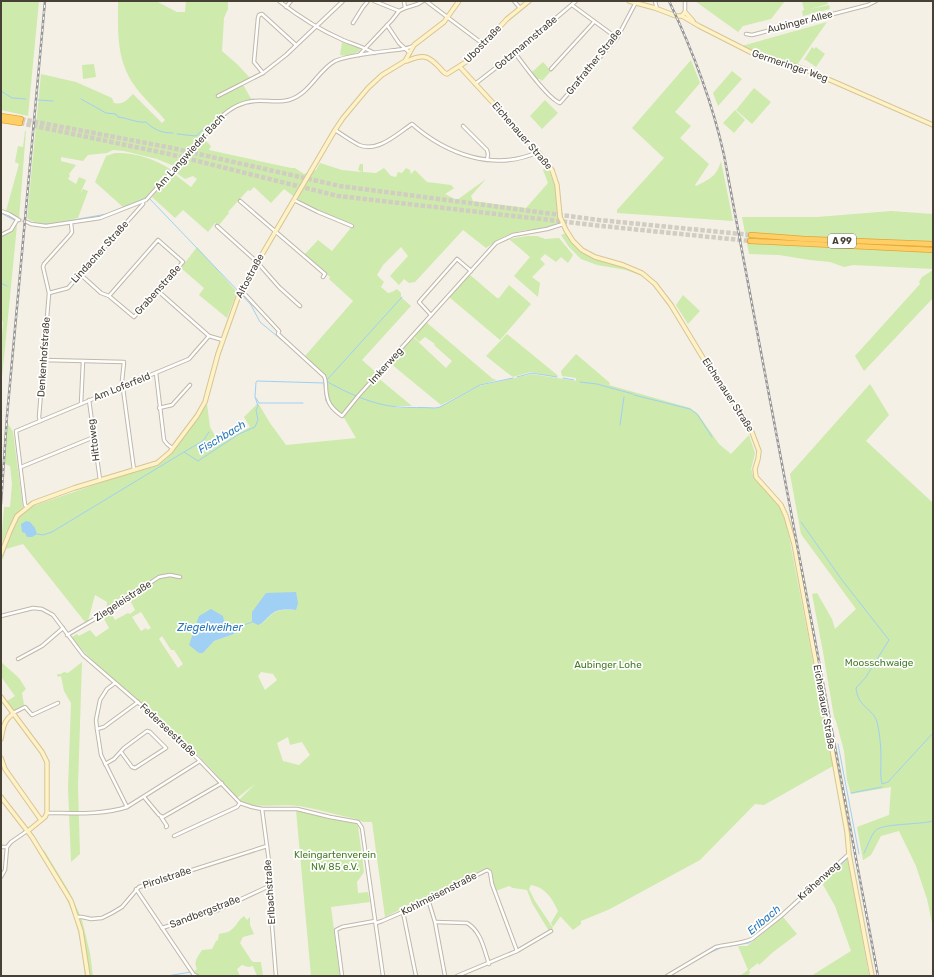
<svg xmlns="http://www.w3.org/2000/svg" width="934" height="977" viewBox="0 0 934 977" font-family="Rubik,sans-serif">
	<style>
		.green { fill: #ceeaad; fill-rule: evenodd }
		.water { fill: #a0d0f4 }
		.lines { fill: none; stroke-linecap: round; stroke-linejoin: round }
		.stream { stroke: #a0d0f4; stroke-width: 1 }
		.street-tunnel { stroke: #d1cdc3; stroke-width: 2.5; stroke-dasharray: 2.5 1; stroke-linecap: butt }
		.highway-tunnel { stroke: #d1cdc3; stroke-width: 4.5; stroke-dasharray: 4.5 2; stroke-linecap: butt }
		.street-casing { stroke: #c0b8a9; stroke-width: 4.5 }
		.secondary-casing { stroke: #d7c594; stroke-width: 5.5 }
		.highway-casing { stroke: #e5a52f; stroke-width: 6 }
		.street { stroke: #fff; stroke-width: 2.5 }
		.secondary { stroke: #fff2c6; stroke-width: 3.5 }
		.highway { stroke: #ffcf67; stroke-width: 4.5 }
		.rail-casing { stroke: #969696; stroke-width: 2.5 }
		.rail { stroke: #fff; stroke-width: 1; stroke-dasharray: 3; stroke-linecap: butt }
		.labels { text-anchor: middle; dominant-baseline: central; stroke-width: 3.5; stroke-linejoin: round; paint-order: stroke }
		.shield { fill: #fff; stroke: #7e7a72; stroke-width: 1 }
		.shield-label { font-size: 9px; font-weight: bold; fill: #474135 }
		.street-label { font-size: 10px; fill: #474135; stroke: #fff }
		.park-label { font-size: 10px; fill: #457c25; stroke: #fff }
		.water-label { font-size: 11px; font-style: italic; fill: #2979b9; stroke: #fff }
	</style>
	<rect width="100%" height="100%" fill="#f4f0e6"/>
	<g class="green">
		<polygon points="1,1 39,1 28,116 1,110"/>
		<path d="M 118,1 L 156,1 L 177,12 L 185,12 L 186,1 L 228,1 L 228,9 L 224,18 L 222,51 L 237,64 L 251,79 L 242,83 L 253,102 C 228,109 220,120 204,139 L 211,146 L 209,150 L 291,168 L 295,168 L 304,174 L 316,170 L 320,163 L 342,170 L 362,172 L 358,170 L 360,164 L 363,164 L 363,172 L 376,173 L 384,168 L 391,176 L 396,177 L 398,172 L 402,173 L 406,168 L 410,170 L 411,174 L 415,170 L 427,182 L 451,185 L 454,188 L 453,189 L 445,194 L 457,200 L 486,179 L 471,196 L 473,201 L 526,208 L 548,183 L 543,170 L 545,167 L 548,168 L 555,186 L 560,221 C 548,231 532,228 517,232 C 506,234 496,241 486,248 L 463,230 L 415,282 L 409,283 L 404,279 L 399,285 L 390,276 L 408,256 L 401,247 L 383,265 L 377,275 L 384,282 L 381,287 L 388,293 L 392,292 L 397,289 L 401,293 L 401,297 L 411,306 L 362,360 L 378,374 L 342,415 C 329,406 324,392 327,377 L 305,356 L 353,301 L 329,279 L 330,277 L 304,255 L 318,240 L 332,251 L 354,224 C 325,216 307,207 284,189 L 271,203 L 254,187 L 250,191 L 248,190 L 228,212 L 229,213 L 219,225 L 215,223 L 208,232 L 183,210 L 175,218 L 152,197 L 173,173 L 191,187 L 197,179 L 193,176 L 185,179 L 175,172 L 182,163 L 174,166 L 157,159 L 124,151 L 113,150 L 107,153 L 88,155 L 83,161 L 61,157 L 61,161 L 76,165 L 69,174 L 70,176 L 68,179 L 76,184 L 79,177 L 86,180 L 80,194 L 83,189 L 88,191 L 78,218 C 62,221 41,229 27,218 L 41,74 L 76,82 L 112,98 L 114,103 C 123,105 127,100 133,94 L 162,123 L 165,120 C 155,108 143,98 134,85 C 116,58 118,32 118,1 Z"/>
		<polygon points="695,1 785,1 771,19 743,26 738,32"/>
		<polygon points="802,1 827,1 828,4 810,9 829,5 830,9 803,16 802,11 804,10"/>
		<polygon points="827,22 797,65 759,56 742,46"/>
		<path d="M 342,42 L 359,48 L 360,50 C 356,55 345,57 340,55 Z"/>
		<polygon points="812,47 814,49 816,47 825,54 816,67 806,60 804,60"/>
		<path d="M 691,60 L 700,83 L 675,112 L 691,126 L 680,138 L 709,164 L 695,185 L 696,186 C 710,179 717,176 721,161 L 733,221 L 617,213 L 617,210 L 664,158 L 632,128 Z"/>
		<polygon points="543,62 551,71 542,81 540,79 537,79 532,72"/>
		<polygon points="94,64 96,77 83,79 82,65"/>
		<polygon points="732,71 742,79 718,106 713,93"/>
		<polygon points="754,88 771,102 752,124 736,110"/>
		<polygon points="545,100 558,113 542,129 530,116"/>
		<polygon points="735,110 745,120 734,133 723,123"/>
		<polygon points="25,131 26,131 19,219 6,211 19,164 15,162 18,146 23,147"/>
		<path d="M 115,153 C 133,152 156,159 170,169 L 170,170 L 152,190 L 148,198 L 124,208 L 95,182 L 106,156 Z"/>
		<polygon points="891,211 933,214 933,269 853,265 844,267 830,262 810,260 779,255 749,254 742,217 817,217"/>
		<polygon points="17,225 1,388 1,346 3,322 1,319 1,236"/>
		<path d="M 566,233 C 573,246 584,256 599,260 C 613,265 631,265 642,276 L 626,270 L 597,265 L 581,259 L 569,247 L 561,235 Z"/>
		<polygon points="527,236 537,236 545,239 559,238 573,255 568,263 561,257 556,262 545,254 540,259 545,264 532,277 540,283 538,297 514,276 530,257 509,239"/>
		<polygon points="197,247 237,292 227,318 199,295 204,288 181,268"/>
		<polygon points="933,270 933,298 864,371 855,356 920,284 919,282 922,277"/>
		<polygon points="469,274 497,298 499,298 509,285 531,304 500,340 449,297"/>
		<polygon points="683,295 700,311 688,324 676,305"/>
		<polygon points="426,322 493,379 497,380 480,385 441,405 390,363 413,337 446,368 452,361 434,345 435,344 425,337 419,342 415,338 414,335"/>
		<polygon points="507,334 556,374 558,376 556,377 531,372 513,377 506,372 486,356"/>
		<path d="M 576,354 L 610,383 L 609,385 L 690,408 L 698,414 L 719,444 L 731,454 L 749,435 L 755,453 L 752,466 L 751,468 L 753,475 L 779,505 L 787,526 L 833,766 L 764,805 L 755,804 L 700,860 L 610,909 L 581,921 L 581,924 L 573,930 L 561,917 L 560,917 L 553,927 L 551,923 L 558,911 C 552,898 545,887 531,885 L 529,889 L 535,901 L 553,928 L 549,931 L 532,903 L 527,890 L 513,888 L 509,886 L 496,891 L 486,868 L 385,917 L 372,822 L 363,822 L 356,819 C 337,815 318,809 299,806 C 279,803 259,810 240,801 L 240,799 L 255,784 L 237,798 C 209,765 177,733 144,705 C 121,684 91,663 72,638 L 72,637 L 77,634 L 79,636 L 90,630 L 96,637 L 109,628 L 103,617 L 111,613 L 115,620 L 128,613 L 130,614 L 135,610 L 131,602 L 116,605 L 106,612 L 107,602 L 95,595 L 88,621 L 85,622 L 23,544 L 6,549 L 3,559 L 1,559 L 10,534 L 18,518 L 30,507 L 120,476 L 157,466 L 167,458 L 207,404 L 210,427 L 215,436 L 226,440 L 250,427 L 244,417 L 258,403 L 270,423 L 286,445 L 356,438 L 343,416 L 377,377 L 412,406 L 391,406 L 398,408 L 435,408 L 440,407 L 479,386 L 532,374 L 576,381 L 576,378 L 562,376 L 561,371 ZM 266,593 L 296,610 C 278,609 275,610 263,623 ZM 141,612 L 151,628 L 147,630 L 146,628 L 141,631 L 132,617 ZM 225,626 L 229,626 L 234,634 L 214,641 L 203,653 L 199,653 ZM 162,636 L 171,650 L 174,650 L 183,664 L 178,668 L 159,639 ZM 261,672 L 273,674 L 277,680 L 265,690 L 258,676 ZM 288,737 L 290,745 L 302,742 L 310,755 L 299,765 L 283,761 L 277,743 Z"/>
		<polygon points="870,384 889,415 866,441 933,503 933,927 927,899 916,866 899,831 881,836 871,855 863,860 857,827 889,815 891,787 851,794 847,780 844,751 836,721 834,717 823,652 812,594 817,593 832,619 835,629 856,609 801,534 790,474"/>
		<path d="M 7,422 L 13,432 L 23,508 C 13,519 7,531 1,545 L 4,507 L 10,507 L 12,484 L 10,466 L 5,464 Z"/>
		<polygon points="1,662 19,678 26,689 22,693 24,705 14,711 7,701 15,696 2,678 1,679"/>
		<polygon points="82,662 78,786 80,854 71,862 68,788 71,703 64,691 61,676 58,677 57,675 58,674 61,674 64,672 68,673"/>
		<polygon points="296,810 329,819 355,823 358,826 364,872 357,882 358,893 368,892 370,902 331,907 340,976 311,976"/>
		<path d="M 44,850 L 70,893 L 80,915 C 97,920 112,915 124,904 C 127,901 130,896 132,894 C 119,913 103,921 81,916 L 90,953 L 93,976 L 85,976 C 82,953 80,929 70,907 C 63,889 52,872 42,856 Z"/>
		<polygon points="848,859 869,976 811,976 851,951 835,906 822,883"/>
		<path d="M 244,916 L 247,920 L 250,917 L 250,925 L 254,934 L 243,937 L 240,943 L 251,960 L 253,962 L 261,962 L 263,976 L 257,976 L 253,966 L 248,967 L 242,965 L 237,969 L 240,976 L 199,976 L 193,972 L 197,969 C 193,961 198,957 202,950 L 212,949 L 216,941 L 218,940 L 219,934 C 221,933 226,933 228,932 C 235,929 238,920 244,916 Z"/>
		<polygon points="783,917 797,934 772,953 759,965 758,963 749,970 750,973 747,976 740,976 748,970 738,946 747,946"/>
	</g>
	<g class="water">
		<polygon points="26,521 30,522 35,528 37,534 32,537 27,537 25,533 22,532 21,524"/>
		<path d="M 296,592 L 298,603 L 296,610 C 289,610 279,608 273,613 C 267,617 265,622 258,625 L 252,622 L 252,612 L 266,593 Z"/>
		<polygon points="211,609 223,616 225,626 233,626 237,629 234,634 214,641 203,653 199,653 189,645 199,616"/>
	</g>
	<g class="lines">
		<g class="stream">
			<polyline points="1,91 12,98 26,99"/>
			<path d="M 81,99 L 106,113 L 116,114 L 118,117 C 128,118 136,123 146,122 C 154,130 162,133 173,133"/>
			<polyline points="38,100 53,101"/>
			<path d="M 177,134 L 196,136 L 208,125 L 211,125 C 224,112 235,103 253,99"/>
			<polyline points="1,136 1,135"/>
			<polyline points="112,212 148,197 239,292"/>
			<polyline points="1,213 14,220"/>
			<polyline points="41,224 51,224 107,214"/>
			<polyline points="1,283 7,286"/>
			<polyline points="241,294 251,305 260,322 289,346 324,378"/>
			<polyline points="517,377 532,373 557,377"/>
			<polyline points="563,378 574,380"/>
			<path d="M 326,381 C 347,393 373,405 398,407 C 410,408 423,407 435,408 L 440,407 L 480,385 L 513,378"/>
			<polyline points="326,381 402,297"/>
			<polyline points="580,382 597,384 633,394"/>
			<polyline points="324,384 326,401"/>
			<polyline points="634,395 690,409 697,414 712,437"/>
			<polyline points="256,398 259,403 303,403"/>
			<polyline points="620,425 624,397"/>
			<polyline points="184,452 203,441 209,432"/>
			<path d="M 801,522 L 842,580 L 889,640 L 866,677 L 856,688 C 858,708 873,708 877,722 C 880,733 881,748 881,759 C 881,768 880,776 882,784 L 888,782 L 933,733"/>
			<polyline points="37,534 43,535 52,532 184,452 198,461 239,434 255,427 258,420 256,410 258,406 255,397 256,382 257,381 324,383"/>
			<polyline points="236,628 252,622"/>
			<polyline points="838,744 859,854"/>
			<polyline points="851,793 882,787"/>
			<path d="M 864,853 C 868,846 870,837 875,831 C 881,823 920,825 933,821"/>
			<polyline points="822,882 847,859"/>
			<polyline points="730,946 749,943 782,917 820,884"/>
			<polyline points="167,976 191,972"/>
			<polyline points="670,976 707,954 725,946"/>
		</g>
		<polyline class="street-tunnel" points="19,220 27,222"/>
		<g class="highway-tunnel">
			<polyline points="21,119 172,148 340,186 599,220 751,235"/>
			<polyline points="20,123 169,154 338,196 602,226 750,241"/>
		</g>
		<g class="street-casing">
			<g id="street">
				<path d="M 279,1 C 298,16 320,30 343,40 C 353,44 364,47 374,53"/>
				<polyline points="374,1 399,11"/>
				<polyline points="426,1 483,44"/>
				<polyline points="514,1 520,8"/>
				<polyline points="655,1 657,9"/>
				<polyline points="685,1 685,12"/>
				<polyline points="572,5 617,38"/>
				<polyline points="286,7 291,1"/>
				<polyline points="405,8 418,4 423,1"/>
				<polyline points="353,23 363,7 368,1"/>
				<polyline points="387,25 399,43 410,53"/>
				<polyline points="746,34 752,35 868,5 876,1"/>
				<path d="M 515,53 C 524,65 548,99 560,103 L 617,38 L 635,4"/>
				<polyline points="359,55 392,20 399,11 405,8 404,1"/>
				<polyline points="551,69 594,22"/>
				<polyline points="263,73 254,62 258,18 259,15 262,14 296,45"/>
				<polyline points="475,84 515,53 576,1"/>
				<polyline points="218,96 263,73 286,55 343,1"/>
				<polyline points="463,126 487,150 488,154 487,160"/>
				<path d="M 335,130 C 343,135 351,141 359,145 C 378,153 398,133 412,124 C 446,154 494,172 538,152"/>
				<polyline points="294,200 318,212 352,226"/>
				<polyline points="240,201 325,274 323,277"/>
				<polyline points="1,211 9,214 19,220"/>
				<path d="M 27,222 L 31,224 L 46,226 L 100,218 L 146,200 L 220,118 C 229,109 241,102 255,101 C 266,100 278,103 289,100 C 310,94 317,71 335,61 C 349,55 380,52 396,50 C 402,49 407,49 413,46"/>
				<polyline points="217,226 257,262 279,287 300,306"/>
				<polyline points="1,235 11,230 17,220"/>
				<polyline points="80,274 101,293 109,296 134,317 183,262 158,240 109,296"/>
				<path d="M 241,290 L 279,331 L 278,334 L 324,376 C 326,380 326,384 326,389 C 327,403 331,408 342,416 L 359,395 L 496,243 L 513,235 L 547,229 L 563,224"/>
				<polyline points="158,291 209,336 223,340"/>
				<polyline points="49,293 68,288 143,204 143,201"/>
				<polyline points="431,315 419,302 457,259 471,271"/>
				<polyline points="44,360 124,362 122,381 134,470"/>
				<polyline points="156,373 164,440 167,444 172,448"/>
				<polyline points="89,400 100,480"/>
				<polyline points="81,404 83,361"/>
				<polyline points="159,408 172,405 190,385"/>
				<polyline points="40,421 39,417 49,293 43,267 44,264 70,235 72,232 71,223"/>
				<polyline points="21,467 94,437"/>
				<polyline points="27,507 25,505 16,431 189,359 209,336"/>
				<polyline points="1,616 33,608 42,609 53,615 83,655 148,711 200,761 240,803 252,807 262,809 297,809 330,817 358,822 362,828 383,976"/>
				<polyline points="67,635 105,613 159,577 170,575 180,577"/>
				<polyline points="18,659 42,646 63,628"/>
				<polyline points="115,683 107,689 100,700 96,720 97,729 101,755 127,807"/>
				<polyline points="13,713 25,707 32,715 58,703"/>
				<polyline points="97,729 104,727 138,702"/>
				<polyline points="105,764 114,759 124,748 147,731 150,732 166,748 135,768 132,767 121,752"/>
				<polyline points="144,797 159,815 163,817 222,783"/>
				<polyline points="262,809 270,869 269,887 276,976"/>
				<path d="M 47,813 C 73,813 103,815 127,807 L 200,761"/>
				<polyline points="161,817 167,826 166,827"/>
				<polyline points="174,836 237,807 240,803"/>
				<polyline points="1,847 7,847 11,842 27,831"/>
				<polyline points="1,877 5,870 7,847"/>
				<polyline points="136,889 194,975 197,976"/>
				<polyline points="428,899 435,922 445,976"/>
				<polyline points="403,912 416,976"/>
				<polyline points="77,917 82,917 91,919 102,918 112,913 122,907 139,887 267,846"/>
				<path d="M 435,922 L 467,923 C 481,931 484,949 489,964"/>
				<polyline points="376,923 382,921 403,912 487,870 490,872 492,884 517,951"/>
				<polyline points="162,928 218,910 265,888 269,887"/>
				<polyline points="342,976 336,930 342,927 375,921"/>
				<polyline points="457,976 517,951 551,931"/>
				<path d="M 667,976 L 716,947 C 728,944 741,944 752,939 L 781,916 L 849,854"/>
			</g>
		</g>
		<g class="secondary-casing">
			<g id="secondary">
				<polyline points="629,1 655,8 676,16 682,16 699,26 762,58 798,67 814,73 933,125"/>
				<polyline points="682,16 685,12 693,21"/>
				<path d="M 407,61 C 423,54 428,55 440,68 C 442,71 444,73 447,74 L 469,60 L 507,19 L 529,1"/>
				<polyline points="460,67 538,152 552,170 557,185 560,217 566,230 573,241 582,250 595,257 623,265 642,273 655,284 671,305 714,376 740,411 750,427 759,451 758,459 755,469 756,477 781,505 786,516 794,544 828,727 847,832 849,854 872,976"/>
				<polyline points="1,554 10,531 17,516 33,503 74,488 157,463 170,452 197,416 205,402 218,354 240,292 335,130 343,118 368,88 382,75 405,61 414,45 444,22 459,1"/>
				<polyline points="1,697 42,752 47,762 47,813 45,817 28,831"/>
				<path d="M 1,739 C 3,728 4,720 13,714"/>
				<polyline points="1,758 5,769 41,820"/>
				<polyline points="1,797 32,837 71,901 81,931 88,976"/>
			</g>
		</g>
		<g class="highway-casing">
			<g id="highway">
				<polyline points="1,116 21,119"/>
				<polyline points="1,120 20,123"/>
				<polyline points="751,235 805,239 933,244"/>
				<polyline points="750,241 933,250"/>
			</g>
		</g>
		<use href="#street" class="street"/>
		<use href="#secondary" class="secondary"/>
		<use href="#highway" class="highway"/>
		<g class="rail-casing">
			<g id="rail">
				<path d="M 669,1 C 693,51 712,101 724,155 L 878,976"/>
				<polyline points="1,504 7,416 45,1"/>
			</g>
		</g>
		<use href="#rail" class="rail"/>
	</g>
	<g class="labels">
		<rect class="shield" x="828" y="234" width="28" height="14" rx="3"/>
		<g class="shield-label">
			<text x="842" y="241">A 99</text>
		</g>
		<g class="street-label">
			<text transform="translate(800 22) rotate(-14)">Aubinger Allee</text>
			<text transform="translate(526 43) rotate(-40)">Gotzmannstraße</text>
			<text transform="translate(483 44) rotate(-46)">Ubostraße</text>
			<text transform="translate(594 62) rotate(-51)">Grafrather Straße</text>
			<text transform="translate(790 66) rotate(19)">Germeringer Weg</text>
			<text transform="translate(522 136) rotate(49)">Eichenauer Straße</text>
			<text transform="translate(190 152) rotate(-48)">Am Langwieder Bach</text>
			<text transform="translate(100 252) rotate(-48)">Lindacher Straße</text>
			<text transform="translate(250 276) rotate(-62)">Altostraße</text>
			<text transform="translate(158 290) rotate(-48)">Grabenstraße</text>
			<text transform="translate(44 357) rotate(-86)">Denkenhofstraße</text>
			<text transform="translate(386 366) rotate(-48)">Imkerweg</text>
			<text transform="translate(122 387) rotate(-22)">Am Loferfeld</text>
			<text transform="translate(728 395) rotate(57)">Eichenauer Straße</text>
			<text transform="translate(94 440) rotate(-97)">Hittoweg</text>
			<text transform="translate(123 601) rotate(-33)">Ziegeleistraße</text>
			<text transform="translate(824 707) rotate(80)">Eichenauer Straße</text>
			<text transform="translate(168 730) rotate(43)">Federseestraße</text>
			<text transform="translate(167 878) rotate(-18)">Pirolstraße</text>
			<text transform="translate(819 881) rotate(-42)">Krähenweg</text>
			<text transform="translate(270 892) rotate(-94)">Erlbachstraße</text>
			<text transform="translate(439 894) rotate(-27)">Kohlmeisenstraße</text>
			<text transform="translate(205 912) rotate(-21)">Sandbergstraße</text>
		</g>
		<g class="park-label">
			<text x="879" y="663">Moosschwaige</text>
			<text x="608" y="665">Aubinger Lohe</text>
			<text x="335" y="855">Kleingartenverein<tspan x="335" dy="12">NW 85 e.V.</tspan></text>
		</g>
		<g class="water-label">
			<text transform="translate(222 437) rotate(-31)">Fischbach</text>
			<text x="210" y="627">Ziegelweiher</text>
			<text transform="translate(764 920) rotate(-40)">Erlbach</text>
		</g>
	</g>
	<rect width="934" height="977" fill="none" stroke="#474135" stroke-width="4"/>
</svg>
